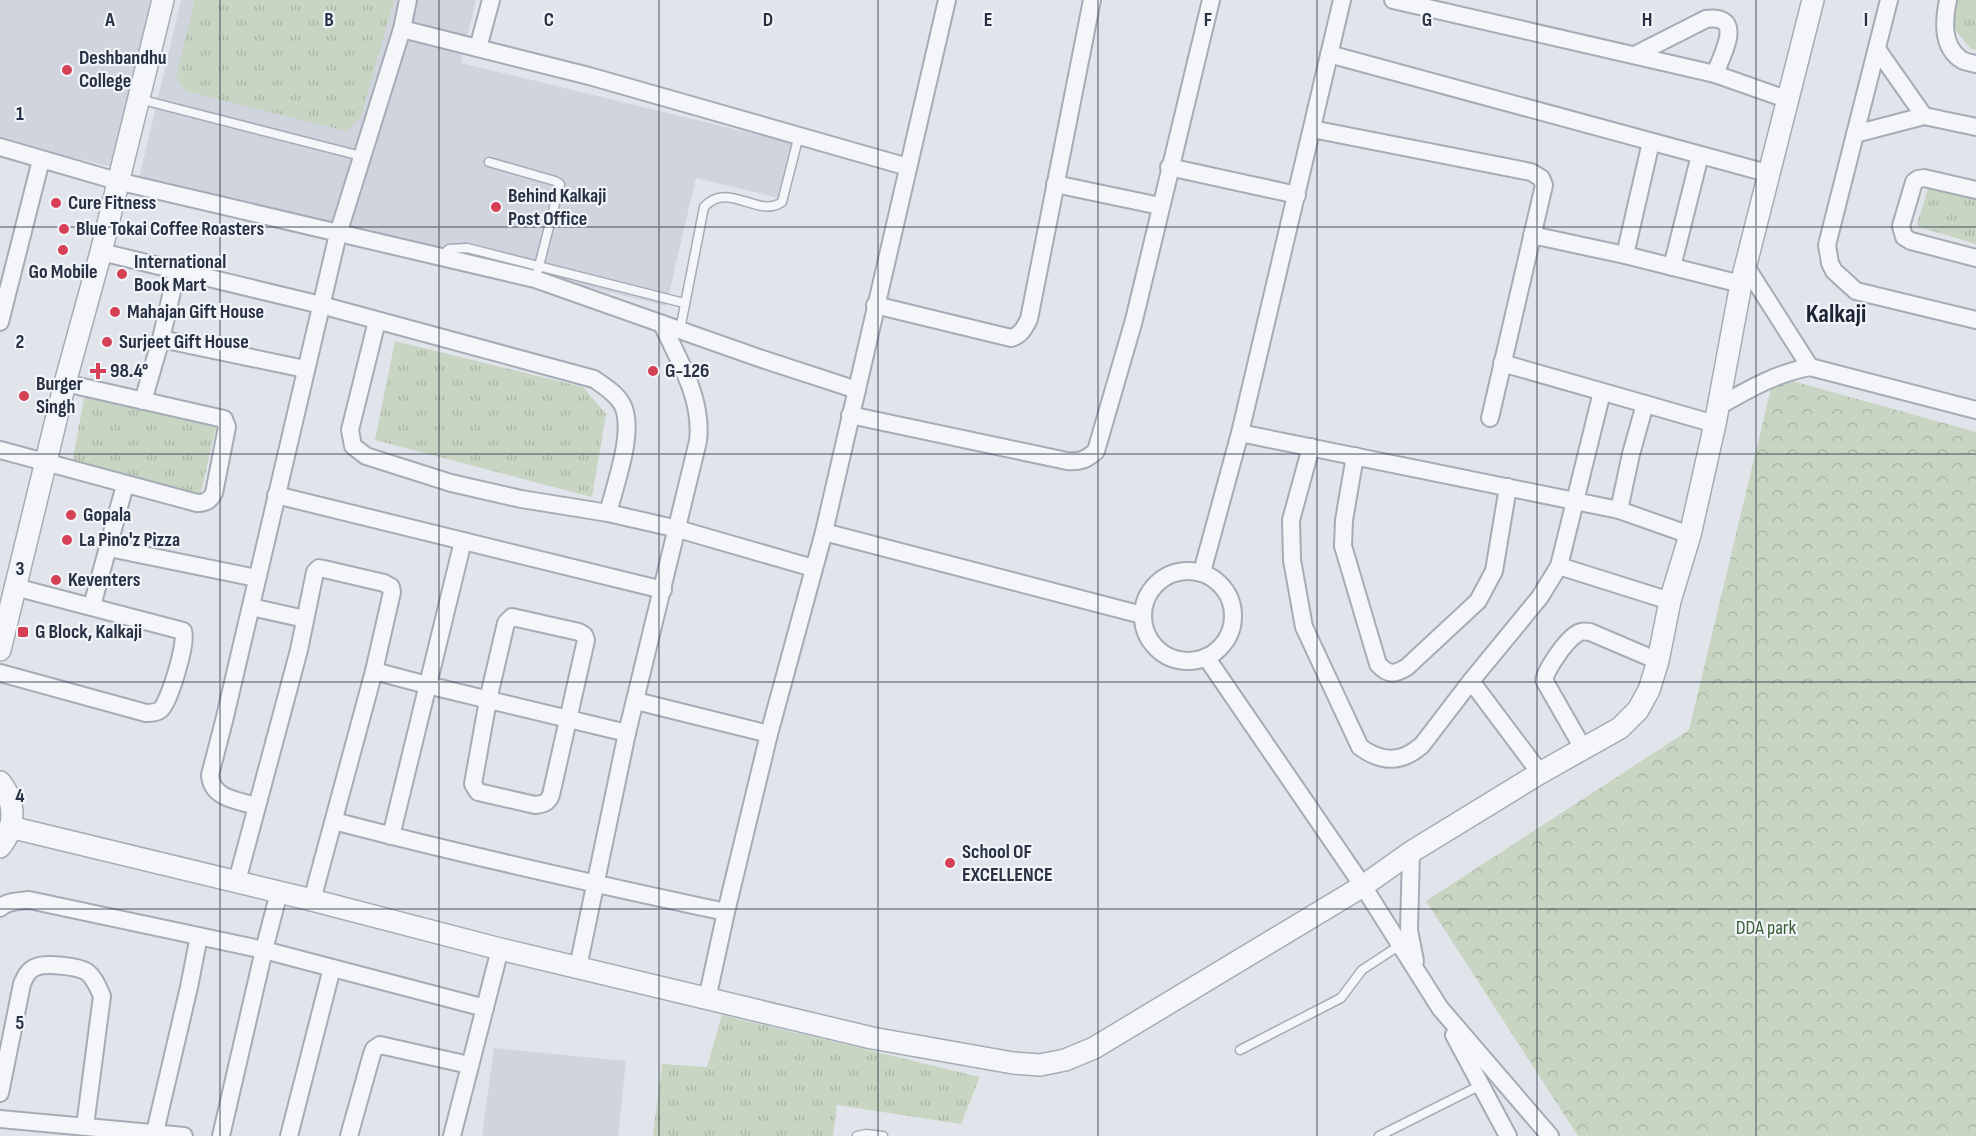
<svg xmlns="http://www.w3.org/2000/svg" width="1976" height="1136" viewBox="0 0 1976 1136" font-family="'Sofia Sans Condensed',sans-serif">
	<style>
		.built { fill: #cfd4dd }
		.grass { fill: url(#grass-tufts) }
		.forest { fill: url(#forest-crowns) }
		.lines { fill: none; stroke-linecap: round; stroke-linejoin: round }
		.service-casing { stroke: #a6acb6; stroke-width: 11 }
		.minor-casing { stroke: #a6acb6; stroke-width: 20 }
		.tertiary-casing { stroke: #a6acb6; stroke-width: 24 }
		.service { stroke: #f4f6f9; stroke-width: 8 }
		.minor { stroke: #f4f6f9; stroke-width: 16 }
		.tertiary { stroke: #f4f6f9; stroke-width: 21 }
		.grid { fill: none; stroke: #283244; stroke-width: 1.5; stroke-opacity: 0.55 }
		.poi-dot { fill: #d64054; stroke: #f1f4f8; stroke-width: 2 }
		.labels { text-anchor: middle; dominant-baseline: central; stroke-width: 4.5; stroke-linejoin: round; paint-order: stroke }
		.poi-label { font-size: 20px; font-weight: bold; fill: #283244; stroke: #f1f4f8; text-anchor: start }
		.park-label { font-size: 20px; fill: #3c6035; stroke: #f1f4f8 }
		.district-label { font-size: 26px; font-weight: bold; fill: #1b2335; stroke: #f1f4f8 }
		.grid-label { font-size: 20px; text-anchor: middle; font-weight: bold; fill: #283244; stroke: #f1f4f8; stroke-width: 4.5; stroke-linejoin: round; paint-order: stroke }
	</style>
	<defs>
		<pattern id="grass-tufts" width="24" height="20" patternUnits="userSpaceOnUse" patternTransform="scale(1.5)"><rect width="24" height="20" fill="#c7d5c2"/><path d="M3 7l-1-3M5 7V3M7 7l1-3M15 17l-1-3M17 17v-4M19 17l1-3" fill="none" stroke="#abb7a8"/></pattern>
		<pattern id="forest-crowns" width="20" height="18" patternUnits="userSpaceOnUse" patternTransform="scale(1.5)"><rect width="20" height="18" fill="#c7d5c2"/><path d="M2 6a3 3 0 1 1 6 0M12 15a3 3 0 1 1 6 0" fill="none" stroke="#abb7a8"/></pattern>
	</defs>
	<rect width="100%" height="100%" fill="#e1e5eb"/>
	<g class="built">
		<polygon points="0,0 151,0 112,167 0,140"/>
		<polygon points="181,0 476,0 461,63 800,145 787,200 696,178 666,306 139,178"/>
		<polygon points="494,1048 626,1061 618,1136 482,1136"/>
	</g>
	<g class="grass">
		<polygon points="195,0 394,0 360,119 346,131 186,91 176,77"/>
		<polygon points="1957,0 1976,0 1976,50 1971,49 1951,25"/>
		<polygon points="1928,189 1936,189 1976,199 1976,244 1919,227 1917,224"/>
		<polygon points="395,341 583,387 606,414 592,497 375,440"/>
		<polygon points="85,393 217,423 200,496 72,464"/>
		<polygon points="722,1015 980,1077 961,1124 837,1105 833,1136 653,1136 662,1064 707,1067"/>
	</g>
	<polygon class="forest" points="1774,376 1976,432 1976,1136 1578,1136 1426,901 1689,730"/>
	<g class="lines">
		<g class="service-casing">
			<g id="service">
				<polyline points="139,99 361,156"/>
				<polyline points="489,162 555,181 560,184 538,270"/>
				<polyline points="440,257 449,249 467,248 684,303"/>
				<path d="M 680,330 L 704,207 C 728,180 758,219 782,202 L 799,135"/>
				<polyline points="1240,1050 1341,998 1362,970 1400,945"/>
				<polyline points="857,1136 866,1134 883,1136"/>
				<polyline points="1379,1136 1481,1085"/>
			</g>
		</g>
		<g class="minor-casing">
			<g id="minor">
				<polyline points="1393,0 1715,74 1786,99"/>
				<polyline points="1889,0 1827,245 1830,263 1834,271 1856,291 1976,320"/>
				<path d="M 1948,0 C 1944,20 1941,47 1962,60 C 1965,62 1972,63 1976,64"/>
				<polyline points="402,29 589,76 908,167"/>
				<polyline points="478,48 491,0"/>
				<polyline points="1877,49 1924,116"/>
				<polyline points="1329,54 1767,173"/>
				<path d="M 1635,55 L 1706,19 C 1746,14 1722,54 1715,74"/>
				<polyline points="1312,129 1531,172 1541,178 1544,185 1490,418"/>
				<polyline points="1855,134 1924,116 1976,127"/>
				<polyline points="0,147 117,181 535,279 759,358 857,390"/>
				<polyline points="1169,167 1297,195"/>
				<polyline points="1055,184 1160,206"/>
				<polyline points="1976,190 1924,178 1918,179 1914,182 1901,226 1904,237 1911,241 1976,258"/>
				<polyline points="1532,235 1625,255 1741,284"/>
				<path d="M 101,252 L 321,305 L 594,379 C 604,386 616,393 622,404 C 636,429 615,485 608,513"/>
				<polyline points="1625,255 1651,142"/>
				<polyline points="1745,265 1810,367"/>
				<polyline points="1672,267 1700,155"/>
				<path d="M 875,305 L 1011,338 C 1021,335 1024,329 1029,319 L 1092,0"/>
				<polyline points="377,321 350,430 353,446 366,456 451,483 521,499 608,513 678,529 813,568"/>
				<polyline points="0,322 41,160"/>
				<polyline points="161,339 305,369"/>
				<polyline points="1502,363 1715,424"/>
				<polyline points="143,401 161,339 177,270"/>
				<path d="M 1719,406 C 1748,390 1776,373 1810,367 L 1976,410"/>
				<path d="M 850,415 L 1067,461 C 1080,462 1086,460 1096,451 L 1134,320 L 1211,0"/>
				<polyline points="1240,433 1619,510 1690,535"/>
				<path d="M 1311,447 L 1291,520 L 1292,560 L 1304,627 L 1360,747 C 1382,763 1402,763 1422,745 L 1471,681 L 1540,597 L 1559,566 L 1602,392"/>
				<path d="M 0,450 L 197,503 C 206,503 210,500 214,493 L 227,427 L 224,419 L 65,383"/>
				<path d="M 1355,456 L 1344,520 L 1343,546 L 1378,664 C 1388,675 1394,675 1407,667 L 1478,601 L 1494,571 L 1508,487"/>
				<polyline points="276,495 663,590"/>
				<polyline points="1619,510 1631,454 1645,404"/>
				<polyline points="824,532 1142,615"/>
				<polyline points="109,548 256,578"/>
				<polyline points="1559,566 1670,601"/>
				<circle cx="1188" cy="616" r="45"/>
				<polyline points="1202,572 1240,433 1342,0"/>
				<polyline points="92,606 125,485"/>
				<polyline points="251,607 305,619"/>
				<path d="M 512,617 L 579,632 L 584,635 L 586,640 L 551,795 C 548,803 543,804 535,805 L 478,792 L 473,784 L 488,700 L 506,623 Z"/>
				<polyline points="1206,657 1363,886 1440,1008 1550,1136"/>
				<polyline points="374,671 427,685 627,733"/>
				<path d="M 0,673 L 146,713 C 151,713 156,713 160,710 C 169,704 188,640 183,631 L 15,587"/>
				<polyline points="1471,681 1540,773"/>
				<polyline points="636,701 769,734"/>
				<path d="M 1584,750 L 1544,680 C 1547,668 1565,642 1575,635 C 1580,631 1584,631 1590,632 L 1658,661"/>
				<path d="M 256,806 C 237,800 212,799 210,775 L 224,721 L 338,234 L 402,29 L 408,0"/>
				<path d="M 334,821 C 463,855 595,884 726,912"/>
				<polyline points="391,836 463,541"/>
				<polyline points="1411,852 1409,930 1415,961"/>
				<polyline points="237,881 299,650 315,572 319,568 324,569 384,583 391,587 392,592 374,671 312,900"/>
				<path d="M 0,908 C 7,901 19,901 29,900 L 264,950 L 485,1008"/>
				<path d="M 578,967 L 627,733 L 698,441 C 703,399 679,361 662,324"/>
				<polyline points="707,999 726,912 769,734 824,532 947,0"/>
				<polyline points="1454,1035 1508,1136"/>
				<path d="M 0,1093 L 22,984 C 25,977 28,970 36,967 C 46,963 78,966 87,972 C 95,978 98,988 102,996 L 85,1126"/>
				<polyline points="0,1119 184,1136"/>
				<polyline points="155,1132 189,987 199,936"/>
				<polyline points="221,1136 264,950 279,892"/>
				<polyline points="289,1136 332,968"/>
				<polyline points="349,1136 372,1054 374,1049 380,1045 469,1065"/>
				<polyline points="452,1136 500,949"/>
			</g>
		</g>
		<g class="tertiary-casing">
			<g id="tertiary">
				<polyline points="0,650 65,383 101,252 163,0"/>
				<path d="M 0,782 C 16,802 16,827 0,847"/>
				<polyline points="10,827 312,900 500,949 872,1038 1013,1063 1040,1065 1065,1060 1094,1048 1363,886 1411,852 1540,773 1620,728 1638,710 1649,690 1658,661 1670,601 1690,535 1715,424 1741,284 1813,0"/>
			</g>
		</g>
		<use href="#service" class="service"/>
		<use href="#minor" class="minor"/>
		<use href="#tertiary" class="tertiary"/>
	</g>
	<path class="grid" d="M 220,0 L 220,1136M 439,0 L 439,1136M 659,0 L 659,1136M 878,0 L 878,1136M 1098,0 L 1098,1136M 1317,0 L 1317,1136M 1537,0 L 1537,1136M 1756,0 L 1756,1136M 0,227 L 1976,227M 0,454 L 1976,454M 0,682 L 1976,682M 0,909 L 1976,909"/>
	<g class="poi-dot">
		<circle cx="67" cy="70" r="6"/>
		<circle cx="56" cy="203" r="6"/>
		<circle cx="496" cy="207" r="6"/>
		<circle cx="64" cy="229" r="6"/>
		<circle cx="63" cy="250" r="6"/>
		<circle cx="122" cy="274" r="6"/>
		<circle cx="115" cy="312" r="6"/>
		<circle cx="107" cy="342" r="6"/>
		<path d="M95 362h6v6h6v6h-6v6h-6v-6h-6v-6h6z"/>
		<circle cx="653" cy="371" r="6"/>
		<circle cx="24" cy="396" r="6"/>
		<circle cx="71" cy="515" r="6"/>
		<circle cx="67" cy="540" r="6"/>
		<circle cx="56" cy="580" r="6"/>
		<rect x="17" y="626" width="12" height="12" rx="3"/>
		<circle cx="950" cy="863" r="6"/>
	</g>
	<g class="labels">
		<g class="poi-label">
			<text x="79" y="58">Deshbandhu<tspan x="79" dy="23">College</tspan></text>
			<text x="508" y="196">Behind Kalkaji<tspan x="508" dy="23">Post Office</tspan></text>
			<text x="68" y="203">Cure Fitness</text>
			<text x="76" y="229">Blue Tokai Coffee Roasters</text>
			<text x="134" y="262">International<tspan x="134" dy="23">Book Mart</tspan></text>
			<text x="63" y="272" text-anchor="middle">Go Mobile</text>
			<text x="127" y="312">Mahajan Gift House</text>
			<text x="119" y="342">Surjeet Gift House</text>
			<text x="110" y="371">98.4°</text>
			<text x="665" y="371">G-126</text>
			<text x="36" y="384">Burger<tspan x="36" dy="23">Singh</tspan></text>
			<text x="83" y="515">Gopala</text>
			<text x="79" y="540">La Pino'z Pizza</text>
			<text x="68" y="580">Keventers</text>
			<text x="35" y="632">G Block, Kalkaji</text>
			<text x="962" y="852">School OF<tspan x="962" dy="23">EXCELLENCE</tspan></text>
		</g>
		<g class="park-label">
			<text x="1766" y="928">DDA park</text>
		</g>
		<g class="district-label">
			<text x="1836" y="314">Kalkaji</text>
		</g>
	</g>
	<g class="grid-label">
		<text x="110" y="26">A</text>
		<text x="329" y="26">B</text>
		<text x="549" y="26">C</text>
		<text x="768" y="26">D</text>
		<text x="988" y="26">E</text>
		<text x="1208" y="26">F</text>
		<text x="1427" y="26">G</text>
		<text x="1647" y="26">H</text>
		<text x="1866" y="26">I</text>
		<text x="20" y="120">1</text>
		<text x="20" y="348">2</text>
		<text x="20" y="575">3</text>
		<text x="20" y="802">4</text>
		<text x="20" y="1029">5</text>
	</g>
</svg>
